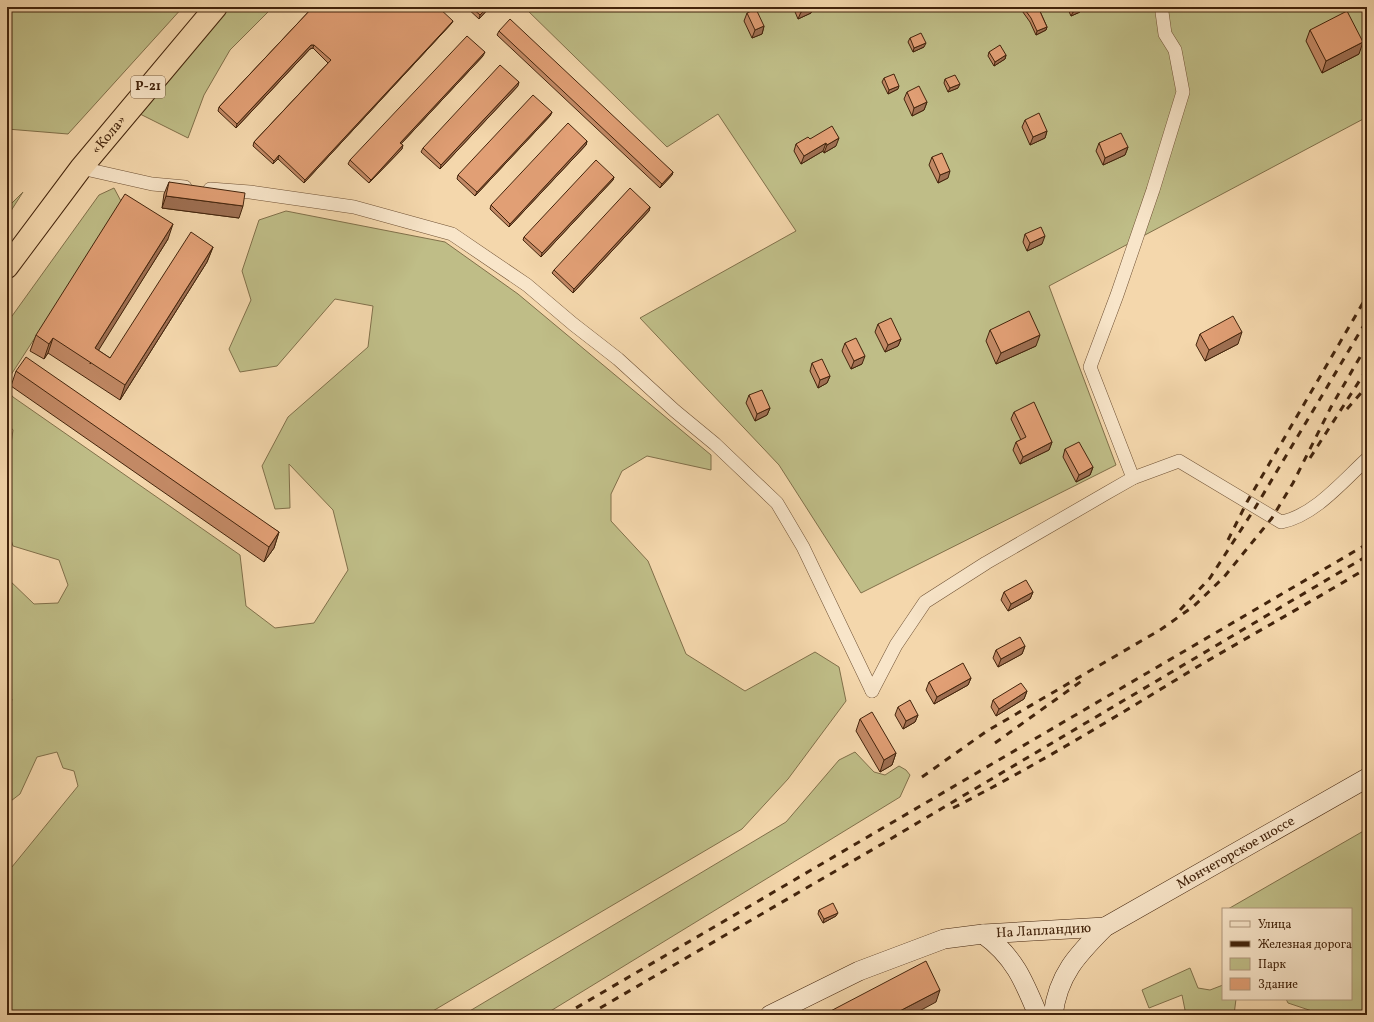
<svg xmlns="http://www.w3.org/2000/svg" width="1374" height="1022" viewBox="0 0 1374 1022" font-family="Vollkorn,serif">
	<style>
		.green { fill: #bfbd87; stroke: #81704a }
		.lines { fill: none; stroke-linecap: round; stroke-linejoin: round }
		.street-casing { stroke: #6f5134; stroke-width: 14 }
		.secondary-casing { stroke: #43240c; stroke-width: 20 }
		.highway-casing { stroke: #43240c; stroke-width: 24 }
		.street { stroke: #f8e5c9; stroke-width: 13 }
		.secondary { stroke: #f8e5c9; stroke-width: 19 }
		.highway { stroke: #f4d7ac; stroke-width: 22 }
		.rail { stroke: #43240c; stroke-width: 3; stroke-dasharray: 7 7; stroke-linecap: butt }
		.wall { fill: #c28965; stroke: #43240c }
		.shaded-wall { fill: #9e6f52; stroke: #43240c }
		.building { fill: #e19f75; stroke: #43240c }
		.labels { text-anchor: middle; dominant-baseline: central; stroke-width: 3; stroke-linejoin: round; paint-order: stroke }
		.shield { fill: #f8e5c9; stroke: #795e45; stroke-width: 1 }
		.shield-label { font-size: 13px; font-weight: bold; fill: #43240c }
		.street-label { font-size: 14px; fill: #43240c; stroke: #f8e5c9 }
	</style>
	<rect width="100%" height="100%" fill="#f4d7ac"/>
	<filter id="stains"><feTurbulence type="fractalNoise" baseFrequency=".005" numOctaves="4"/><feColorMatrix values="0 0 0 0 .2 0 0 0 0 .09 0 0 0 0 .02 0 0 0 .5 -.17"/></filter>
	<radialGradient id="worn" r=".72"><stop offset=".6" stop-color="#630" stop-opacity="0"/><stop offset="1" stop-color="#630" stop-opacity=".3"/></radialGradient>
	<g class="green">
		<polygon points="7,7 183,7 68,134 7,129"/>
		<polygon points="230,7 273,7 230,50 204,95 188,138 140,114"/>
		<polygon points="524,7 1367,7 1367,117 1049,286 1116,465 861,593 779,465 640,318 796,231 718,114 667,147"/>
		<polygon points="114,188 122,203 7,381 7,323 99,195"/>
		<polygon points="23,192 7,217 7,208"/>
		<path d="M 286,211 L 445,242 L 518,294 L 711,455 L 711,470 L 647,456 L 622,471 L 611,494 L 611,521 L 648,561 L 686,654 L 745,691 L 815,652 L 839,667 L 846,701 L 788,779 L 742,829 L 426,1015 L 7,1015 L 7,873 L 78,786 L 74,771 L 63,768 L 57,752 L 37,757 L 20,794 L 7,804 L 7,726 L 12,699 L 7,694 L 7,578 L 34,604 L 58,603 L 68,585 L 59,560 L 13,546 C 0,511 8,467 13,430 L 7,423 L 7,390 L 13,397 L 240,555 L 246,606 L 275,628 L 314,623 L 348,570 L 333,510 L 289,464 L 290,508 L 275,509 L 262,466 L 288,417 L 368,347 L 373,306 L 335,299 L 277,366 L 240,372 L 229,349 L 251,300 L 242,271 L 259,220 Z"/>
		<polygon points="855,752 874,772 885,775 899,766 906,770 910,775 900,797 544,1015 463,1015 786,822 839,760"/>
		<polygon points="1367,829 1367,1015 1324,1015 1288,1003 1286,999 1351,999 1351,909 1228,909"/>
		<polygon points="1190,968 1198,988 1210,990 1223,985 1223,999 1236,999 1234,1015 1186,1015 1182,995 1149,1008 1142,990"/>
	</g>
	<g class="lines">
		<g class="street-casing">
			<g id="street">
				<polyline points="81,168 152,184 185,187"/>
				<polyline points="210,189 250,192 354,207 452,234 527,285 573,324 618,359 675,411 715,444 777,503 803,547 872,691"/>
				<polyline points="1133,478 1090,367 1117,295 1153,190 1183,92 1175,50 1165,34 1162,12"/>
				<path d="M 872,691 L 896,645 L 925,602 L 986,563 L 1105,494 L 1133,478 L 1179,461 L 1281,522 C 1314,516 1343,481 1367,459"/>
			</g>
		</g>
		<g class="secondary-casing">
			<g id="secondary">
				<path d="M 983,934 C 1014,956 1024,981 1038,1015"/>
				<path id="s1" d="M 770,1015 L 859,971 L 944,939 L 983,934 L 1105,927"/>
				<path id="s2" d="M 1053,1015 C 1058,975 1077,955 1105,927 L 1367,778"/>
			</g>
		</g>
		<g class="highway-casing">
			<g id="highway">
				<path id="s3" d="M 7,267 L 81,168 L 216,7"/>
			</g>
		</g>
		<use href="#street" class="street"/>
		<use href="#secondary" class="secondary"/>
		<use href="#highway" class="highway"/>
		<g class="rail">
			<polyline points="1347,409 1367,386"/>
			<polyline points="1310,458 1367,369"/>
			<polyline points="1228,540 1247,502 1367,296"/>
			<polyline points="1180,610 1210,578 1255,508 1367,320"/>
			<polyline points="995,743 1083,680"/>
			<polyline points="922,777 987,731 1160,630 1194,606 1224,577 1272,518 1293,483 1331,407 1367,345"/>
			<path d="M 953,808 C 1037,765 1117,716 1197,667 C 1253,634 1311,602 1367,568"/>
			<polyline points="564,1015 1367,544"/>
			<polyline points="588,1015 882,844 1367,556"/>
		</g>
	</g>
	<g class="wall">
		<polygon points="313,7 453,21 451,24 304,183 278,159 273,164 253,146 254,142 328,63 313,48 310,49 236,128 218,111 219,107"/>
		<polygon points="466,7 490,7 479,19"/>
		<polygon points="793,7 813,7 811,13 798,19"/>
		<polygon points="1020,7 1038,7 1047,27 1046,30 1036,35 1030,22 1020,8"/>
		<polygon points="1067,7 1081,7 1080,12 1071,16"/>
		<polygon points="747,13 764,26 762,34 752,38 744,21"/>
		<polygon points="1310,30 1359,54 1322,73 1306,41"/>
		<polygon points="499,31 673,172 672,175 660,188 497,35"/>
		<polygon points="910,38 924,47 913,52 908,42"/>
		<polygon points="989,52 1006,55 1005,59 994,66 988,56"/>
		<polygon points="483,56 401,144 402,149 369,183 348,164 350,160"/>
		<polygon points="884,78 898,89 888,94 882,82"/>
		<polygon points="945,79 958,88 948,92 944,83"/>
		<polygon points="518,86 440,169 421,152 423,148"/>
		<polygon points="907,92 927,102 924,110 912,116 904,99"/>
		<polygon points="552,112 550,116 475,196 457,179 458,175"/>
		<polygon points="1025,120 1047,131 1045,138 1030,145 1022,127"/>
		<polygon points="810,139 836,146 824,153 823,151 801,164 794,151 796,144"/>
		<polygon points="587,141 586,145 509,227 490,209 491,205"/>
		<polygon points="1099,143 1128,147 1125,155 1103,165 1096,151"/>
		<polygon points="932,157 948,178 938,183 929,165"/>
		<polygon points="614,177 613,180 541,257 523,240 524,237"/>
		<polygon points="169,182 239,218 162,208 164,194"/>
		<polygon points="650,207 649,211 573,293 552,273 554,270"/>
		<polygon points="1025,234 1042,244 1027,251 1023,242"/>
		<polygon points="168,239 98,350 110,358 213,247 207,262 120,400 48,353 44,359 30,351 36,335"/>
		<polygon points="878,324 901,339 898,346 885,352 875,332"/>
		<polygon points="990,330 1036,346 996,364 986,341"/>
		<polygon points="1200,334 1238,344 1205,361 1196,345"/>
		<polygon points="845,343 862,364 851,369 842,351"/>
		<polygon points="812,363 830,376 827,383 818,388 810,371"/>
		<polygon points="16,371 279,532 274,548 264,562 11,386"/>
		<polygon points="749,395 770,408 767,415 755,421 746,403"/>
		<polygon points="1014,412 1052,442 1049,450 1020,464 1013,450 1016,442 1021,440 1011,419"/>
		<polygon points="1065,449 1093,467 1090,475 1076,482 1063,457"/>
		<polygon points="1004,592 1033,592 1030,599 1008,611 1001,600"/>
		<polygon points="1025,646 1022,654 998,667 993,658 996,650"/>
		<polygon points="971,678 968,685 934,704 926,690 929,682"/>
		<polygon points="1027,691 1024,699 996,716 991,707 993,700"/>
		<polygon points="898,707 918,715 915,722 903,729 895,715"/>
		<polygon points="860,719 896,753 892,765 880,772 856,731"/>
		<polygon points="819,910 836,916 823,923 818,914"/>
	</g>
	<g class="shaded-wall">
		<polygon points="488,7 490,7 479,19 480,15"/>
		<polygon points="811,7 813,7 811,13 798,19 801,12"/>
		<polygon points="1081,8 1080,12 1071,16 1073,12"/>
		<polygon points="453,21 451,24 304,183 305,180"/>
		<polygon points="764,26 762,34 752,38 755,30"/>
		<polygon points="1047,27 1046,30 1036,35 1037,31"/>
		<polygon points="1363,42 1359,54 1322,73 1326,61"/>
		<polygon points="926,43 924,47 913,52 914,48"/>
		<polygon points="311,45 314,45 313,48 310,49 236,128 237,124"/>
		<polygon points="485,52 483,56 399,146 400,143"/>
		<polygon points="1006,55 1005,59 994,66 995,62"/>
		<polygon points="519,82 518,86 440,169 441,165"/>
		<polygon points="960,84 958,88 948,92 950,88"/>
		<polygon points="899,86 898,89 888,94 889,90"/>
		<polygon points="927,102 924,110 912,116 914,108"/>
		<polygon points="552,112 550,116 475,196 477,192"/>
		<polygon points="1047,131 1045,138 1030,145 1033,137"/>
		<polygon points="839,138 836,146 824,153 827,145"/>
		<polygon points="587,141 586,145 509,227 510,224"/>
		<polygon points="826,143 823,151 801,164 804,156"/>
		<polygon points="403,145 402,149 369,183 371,180"/>
		<polygon points="1128,147 1125,155 1103,165 1105,158"/>
		<polygon points="279,155 278,159 273,164 274,161"/>
		<polygon points="950,171 948,178 938,183 940,175"/>
		<polygon points="673,172 672,175 660,188 662,184"/>
		<polygon points="614,177 613,180 541,257 542,253"/>
		<polygon points="166,196 243,206 239,218 162,208"/>
		<polygon points="650,207 649,211 573,293 574,289"/>
		<polygon points="173,224 168,239 90,364 95,348"/>
		<polygon points="1045,236 1042,244 1027,251 1030,243"/>
		<polygon points="213,247 207,262 120,400 125,385"/>
		<polygon points="1242,332 1238,344 1205,361 1209,350"/>
		<polygon points="1040,335 1036,346 996,364 1001,353"/>
		<polygon points="53,338 48,353 44,359 49,344"/>
		<polygon points="901,339 898,346 885,352 888,345"/>
		<polygon points="865,356 862,364 851,369 854,361"/>
		<polygon points="830,376 827,383 818,388 820,380"/>
		<polygon points="770,408 767,415 755,421 757,414"/>
		<polygon points="1052,442 1049,450 1020,464 1023,457"/>
		<polygon points="1093,467 1090,475 1076,482 1079,475"/>
		<polygon points="279,532 274,548 264,562 269,547"/>
		<polygon points="1033,592 1030,599 1008,611 1011,604"/>
		<polygon points="1025,646 1022,654 998,667 1001,659"/>
		<polygon points="971,678 968,685 934,704 937,697"/>
		<polygon points="1027,691 1024,699 996,716 999,709"/>
		<polygon points="918,715 915,722 903,729 906,721"/>
		<polygon points="896,753 892,765 880,772 884,760"/>
		<polygon points="838,913 836,916 823,923 824,919"/>
		<polygon points="940,990 936,1002 912,1015 892,1015"/>
	</g>
	<g class="building">
		<polygon points="313,7 430,7 431,8 432,7 438,7 453,21 305,180 279,155 274,161 254,142 331,60 314,45 311,45 237,124 219,107"/>
		<polygon points="471,7 488,7 480,15"/>
		<polygon points="799,7 811,7 801,12"/>
		<polygon points="1023,7 1038,7 1047,27 1037,31 1031,18"/>
		<polygon points="1070,7 1081,7 1081,8 1073,12"/>
		<polygon points="756,9 764,26 755,30 747,13"/>
		<polygon points="1347,11 1363,42 1326,61 1310,30"/>
		<polygon points="510,19 673,172 662,184 499,31"/>
		<polygon points="921,33 926,43 914,48 910,38"/>
		<polygon points="467,36 485,52 400,143 403,145 371,180 350,160"/>
		<polygon points="1000,45 1006,55 995,62 989,52"/>
		<polygon points="500,65 519,82 441,165 423,148"/>
		<polygon points="894,74 899,86 889,90 884,78"/>
		<polygon points="955,75 960,84 950,88 945,79"/>
		<polygon points="919,86 927,102 914,108 907,92"/>
		<polygon points="533,95 552,112 477,192 458,175"/>
		<polygon points="1039,113 1047,131 1033,137 1025,120"/>
		<polygon points="568,123 587,141 510,224 491,205"/>
		<polygon points="832,126 839,138 827,145 826,143 804,156 796,144 808,137 810,139"/>
		<polygon points="1121,133 1128,147 1105,158 1099,143"/>
		<polygon points="942,153 950,171 940,175 932,157"/>
		<polygon points="596,160 614,177 542,253 524,237"/>
		<polygon points="169,182 245,193 243,206 166,196"/>
		<polygon points="630,188 650,207 574,289 554,270"/>
		<polygon points="125,194 173,224 95,348 110,358 191,232 213,247 125,385 53,338 49,344 36,335"/>
		<polygon points="1041,227 1045,236 1030,243 1025,234"/>
		<polygon points="1029,311 1040,335 1001,353 990,330"/>
		<polygon points="1233,316 1242,332 1209,350 1200,334"/>
		<polygon points="891,318 901,339 888,345 878,324"/>
		<polygon points="856,338 865,356 854,361 845,343"/>
		<polygon points="26,357 279,532 269,547 16,371"/>
		<polygon points="822,359 830,376 820,380 812,363"/>
		<polygon points="762,390 770,408 757,414 749,395"/>
		<polygon points="1034,402 1052,442 1023,457 1016,442 1026,437 1014,412"/>
		<polygon points="1079,442 1093,467 1079,475 1065,449"/>
		<polygon points="1026,580 1033,592 1011,604 1004,592"/>
		<polygon points="1020,637 1025,646 1001,659 996,650"/>
		<polygon points="963,663 971,678 937,697 929,682"/>
		<polygon points="1021,683 1027,691 999,709 993,700"/>
		<polygon points="910,700 918,715 906,721 898,707"/>
		<polygon points="872,712 896,753 884,760 860,719"/>
		<polygon points="833,903 838,913 824,919 819,910"/>
		<polygon points="926,961 940,990 892,1015 881,1015 880,1014 878,1015 823,1015"/>
		<polygon points="1018,1011 1019,1015 1007,1015"/>
	</g>
	<g class="labels">
		<rect class="shield" x="131" y="76" width="34" height="22" rx="3"/>
		<g class="shield-label">
			<text x="148" y="87">Р-21</text>
		</g>
		<g class="street-label">
			<text stroke="none"><textPath href="#s3" startOffset="167">«Кола»</textPath></text>
			<text stroke="none"><textPath href="#s2" startOffset="255">Мончегорское шоссе</textPath></text>
			<text stroke="none"><textPath href="#s1" startOffset="290">На Лапландию</textPath></text>
		</g>
	</g>
	<rect width="1374" height="1022" fill="none" stroke="#f4d7ac" stroke-width="24"/>
	<rect x="8" y="8" width="1358" height="1006" fill="none" stroke="#43240c" stroke-width="2"/>
	<rect x="12" y="12" width="1350" height="998" fill="none" stroke="#43240c"/>
	<rect x="1222" y="908" width="130" height="92" fill="#f8e5c9" stroke="#b0987d"/>
	<rect x="1230" y="921" width="20" height="6" fill="#f8e5c9" stroke="#b0987d"/>
	<text x="1258" y="928" font-size="12" fill="#43240c">Улица</text>
	<rect x="1230" y="941" width="20" height="6" fill="#43240c" stroke="#b0987d"/>
	<text x="1258" y="948" font-size="12" fill="#43240c">Железная дорога</text>
	<rect x="1230" y="958" width="20" height="12" fill="#bfbd87" stroke="#b0987d"/>
	<text x="1258" y="968" font-size="12" fill="#43240c">Парк</text>
	<rect x="1230" y="978" width="20" height="12" fill="#e19f75" stroke="#b0987d"/>
	<text x="1258" y="988" font-size="12" fill="#43240c">Здание</text>
	<rect width="100%" height="100%" filter="url(#stains)"/>
	<rect width="100%" height="100%" fill="url(#worn)"/>
</svg>
